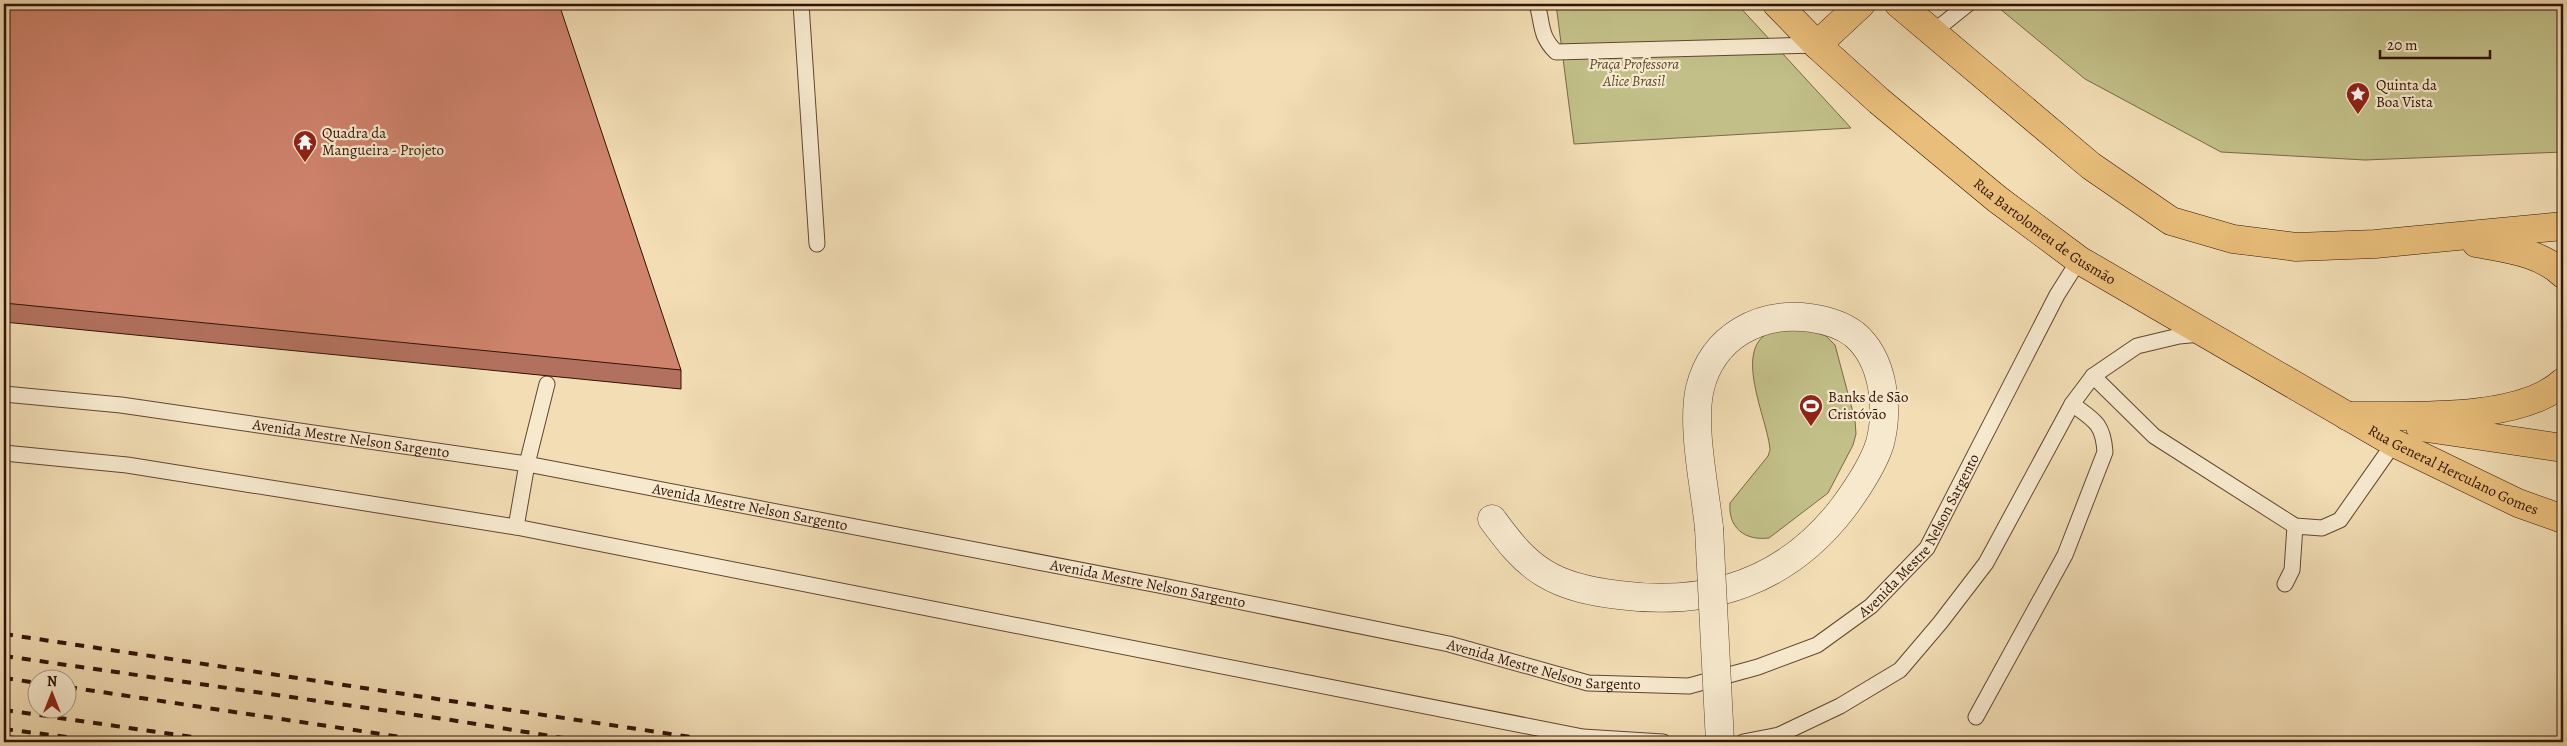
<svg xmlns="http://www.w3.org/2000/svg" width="2567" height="746" viewBox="0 0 2567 746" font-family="Alegreya,serif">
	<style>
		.green { fill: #c2bf88; stroke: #7a6946 }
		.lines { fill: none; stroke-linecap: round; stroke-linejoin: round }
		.lane-casing { stroke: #614630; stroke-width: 17 }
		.street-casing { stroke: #614630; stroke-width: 29 }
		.primary-casing { stroke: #311304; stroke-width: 29 }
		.lane { stroke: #f7e9ce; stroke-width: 15 }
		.street { stroke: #f7e9ce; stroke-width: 28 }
		.primary { stroke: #e9be7a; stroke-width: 28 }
		.rail { stroke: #311304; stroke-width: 4; stroke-dasharray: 9 9; stroke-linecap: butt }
		.street-bridge-casing { stroke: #614630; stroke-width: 29; stroke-linecap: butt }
		.street-bridge { stroke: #f7e9ce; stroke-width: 28 }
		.wall { fill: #b2715e; stroke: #311304 }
		.building { fill: #cf836d; stroke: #311304 }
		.labels { text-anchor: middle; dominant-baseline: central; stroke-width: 4.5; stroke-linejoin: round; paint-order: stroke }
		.park-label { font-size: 15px; font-style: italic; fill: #5c472c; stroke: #f7e9ce }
		.poi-label { font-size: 15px; fill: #311304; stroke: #f7e9ce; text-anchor: start }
		.street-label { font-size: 15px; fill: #311304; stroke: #f7e9ce }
	</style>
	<rect width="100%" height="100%" fill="#f2ddb4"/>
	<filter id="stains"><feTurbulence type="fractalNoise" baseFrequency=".004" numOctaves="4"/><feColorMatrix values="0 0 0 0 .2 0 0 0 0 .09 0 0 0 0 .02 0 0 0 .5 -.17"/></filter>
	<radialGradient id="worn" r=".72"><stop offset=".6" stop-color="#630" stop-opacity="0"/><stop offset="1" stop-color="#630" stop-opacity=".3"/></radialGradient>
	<g class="green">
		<polygon points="1556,4 1737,4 1851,128 1574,144"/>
		<polygon points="1994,4 2563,4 2563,152 2365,160 2221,152 2085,79"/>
		<path d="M 1811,329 L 1826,336 L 1835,345 L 1855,420 L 1856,434 L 1853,445 L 1828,493 L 1769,538 C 1745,541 1728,528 1730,503 L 1768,456 L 1770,450 C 1768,419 1730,346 1773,331 C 1783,327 1800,329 1811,329 Z"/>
	</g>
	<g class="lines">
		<g class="lane-casing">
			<g id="lane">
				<polyline points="801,4 817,244"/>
				<path d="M 1537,4 C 1543,24 1539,35 1556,52 L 1817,45"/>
				<polyline points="1932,33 1968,4"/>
				<polyline points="2093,376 2154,436 2295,526 2322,528 2340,520 2394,443"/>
				<path id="s1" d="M 4,394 L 121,405 L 527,464 L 1158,585 L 1449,644 L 1588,683 L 1689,686 L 1758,667 L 1817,645 L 1871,606 L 1927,548 L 2057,295 L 2079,260"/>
				<polyline points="4,453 127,465 516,527 1583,737 1663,742"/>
				<polyline points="516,527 527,464 547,384"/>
				<polyline points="2285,584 2292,570 2295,526"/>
				<path d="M 1976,717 L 2065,555 L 2105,452 C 2103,423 2094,420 2072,404"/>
				<polyline points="1743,742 1779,735 1840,706 1900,670 1940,623 1986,563 2072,404 2093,376 2137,346 2179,336 2201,334"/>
			</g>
		</g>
		<g class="street-casing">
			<path id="street" d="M 1492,519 C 1507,539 1522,560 1544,573 C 1566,587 1594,592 1619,595 C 1710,607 1787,581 1843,508 C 1857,489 1873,466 1880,443 C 1889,408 1884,359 1854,334 C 1842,325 1825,320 1811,318 C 1760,311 1713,336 1700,388 C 1691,426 1705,488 1709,528"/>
		</g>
		<g class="primary-casing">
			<g id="primary">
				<path id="s2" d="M 1777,4 L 1817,45 L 1879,101 L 1997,199 L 2079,260 L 2394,443 L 2518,503 L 2563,519"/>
				<polyline points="1899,4 2091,166 2171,221 2233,239 2296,247 2375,244 2563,226"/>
				<polyline points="1817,45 1861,4"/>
				<path d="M 2476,243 C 2506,249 2540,252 2563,274"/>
				<path d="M 2347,416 C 2406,415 2518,423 2563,382"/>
				<polyline points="2420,427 2563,448"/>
			</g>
		</g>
		<use href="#lane" class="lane"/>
		<use href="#street" class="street"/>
		<use href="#primary" class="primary"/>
		<g class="rail">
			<polyline points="4,634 724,742"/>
			<polyline points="4,656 451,720 588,742"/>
			<polyline points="4,678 38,683"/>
			<polyline points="68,687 434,742"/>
			<polyline points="4,710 227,742"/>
			<polyline points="4,729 106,742"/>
		</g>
		<g class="street-bridge-casing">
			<polyline id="street-bridge" points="1709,528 1720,742"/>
		</g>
		<use href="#street-bridge" class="street-bridge"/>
	</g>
	<polygon class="wall" points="4,4 681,370 681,389 4,322"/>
	<g class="building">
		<polygon points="4,4 559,4 681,370 4,303"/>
		<polygon points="4,735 34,739 37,742 4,742"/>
	</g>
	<defs>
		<g id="sight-pin" transform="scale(1.25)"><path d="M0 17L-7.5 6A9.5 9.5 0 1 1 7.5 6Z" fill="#8f2418" stroke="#f7e9ce"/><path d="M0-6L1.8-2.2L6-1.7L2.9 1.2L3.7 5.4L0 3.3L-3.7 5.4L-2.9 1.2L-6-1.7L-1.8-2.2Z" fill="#fff"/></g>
		<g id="temple-pin" transform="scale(1.25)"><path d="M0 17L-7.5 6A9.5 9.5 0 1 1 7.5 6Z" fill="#8f2418" stroke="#f7e9ce"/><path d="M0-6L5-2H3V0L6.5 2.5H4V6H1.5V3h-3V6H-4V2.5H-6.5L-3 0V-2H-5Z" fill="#fff"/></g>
		<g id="stadium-pin" transform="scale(1.25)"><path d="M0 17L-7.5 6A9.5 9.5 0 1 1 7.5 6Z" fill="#8f2418" stroke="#f7e9ce"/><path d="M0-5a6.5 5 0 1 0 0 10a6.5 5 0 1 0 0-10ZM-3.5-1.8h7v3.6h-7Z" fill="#fff"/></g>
	</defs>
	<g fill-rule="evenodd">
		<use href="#sight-pin" x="2358" y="94"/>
		<use href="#temple-pin" x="305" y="142"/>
		<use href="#stadium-pin" x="1811" y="406"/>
	</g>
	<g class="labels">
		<g class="park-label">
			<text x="1634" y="64">Praça Professora<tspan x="1634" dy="17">Alice Brasil</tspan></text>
		</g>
		<g class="poi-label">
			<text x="2376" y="85">Quinta da<tspan x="2376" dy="17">Boa Vista</tspan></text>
			<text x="322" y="133">Quadra da<tspan x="322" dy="17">Mangueira - Projeto</tspan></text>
			<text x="1828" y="397">Banks de São<tspan x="1828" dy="17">Cristóvão</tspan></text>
		</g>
		<g class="street-label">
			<text stroke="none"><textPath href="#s2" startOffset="352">Rua Bartolomeu de Gusmão</textPath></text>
			<text stroke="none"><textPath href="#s1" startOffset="350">Avenida Mestre Nelson Sargento</textPath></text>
			<text stroke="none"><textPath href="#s2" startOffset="826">Rua General Herculano Gomes</textPath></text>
			<text stroke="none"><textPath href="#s1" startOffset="755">Avenida Mestre Nelson Sargento</textPath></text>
			<text stroke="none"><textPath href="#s1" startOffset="2000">Avenida Mestre Nelson Sargento</textPath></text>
			<text stroke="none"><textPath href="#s1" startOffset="1160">Avenida Mestre Nelson Sargento</textPath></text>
			<text stroke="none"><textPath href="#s1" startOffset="1565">Avenida Mestre Nelson Sargento</textPath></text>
		</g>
	</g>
	<rect width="2567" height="746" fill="none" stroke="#f2ddb4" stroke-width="20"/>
	<rect x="5" y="5" width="2557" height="736" fill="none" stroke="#311304" stroke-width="2.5"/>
	<rect x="10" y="10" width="2547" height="726" fill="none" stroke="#311304"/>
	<g transform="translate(52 694)"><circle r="24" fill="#f7e9ce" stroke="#a8937d"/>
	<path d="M0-4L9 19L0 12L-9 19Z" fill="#8f2418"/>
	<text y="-8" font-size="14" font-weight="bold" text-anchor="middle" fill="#311304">N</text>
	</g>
	<path d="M2380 50v8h110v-8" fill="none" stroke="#311304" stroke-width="2.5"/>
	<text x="2387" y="50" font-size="15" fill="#311304" stroke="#f7e9ce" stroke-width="4" paint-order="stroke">20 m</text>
	<rect width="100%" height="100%" filter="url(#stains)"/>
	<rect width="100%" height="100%" fill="url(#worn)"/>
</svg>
